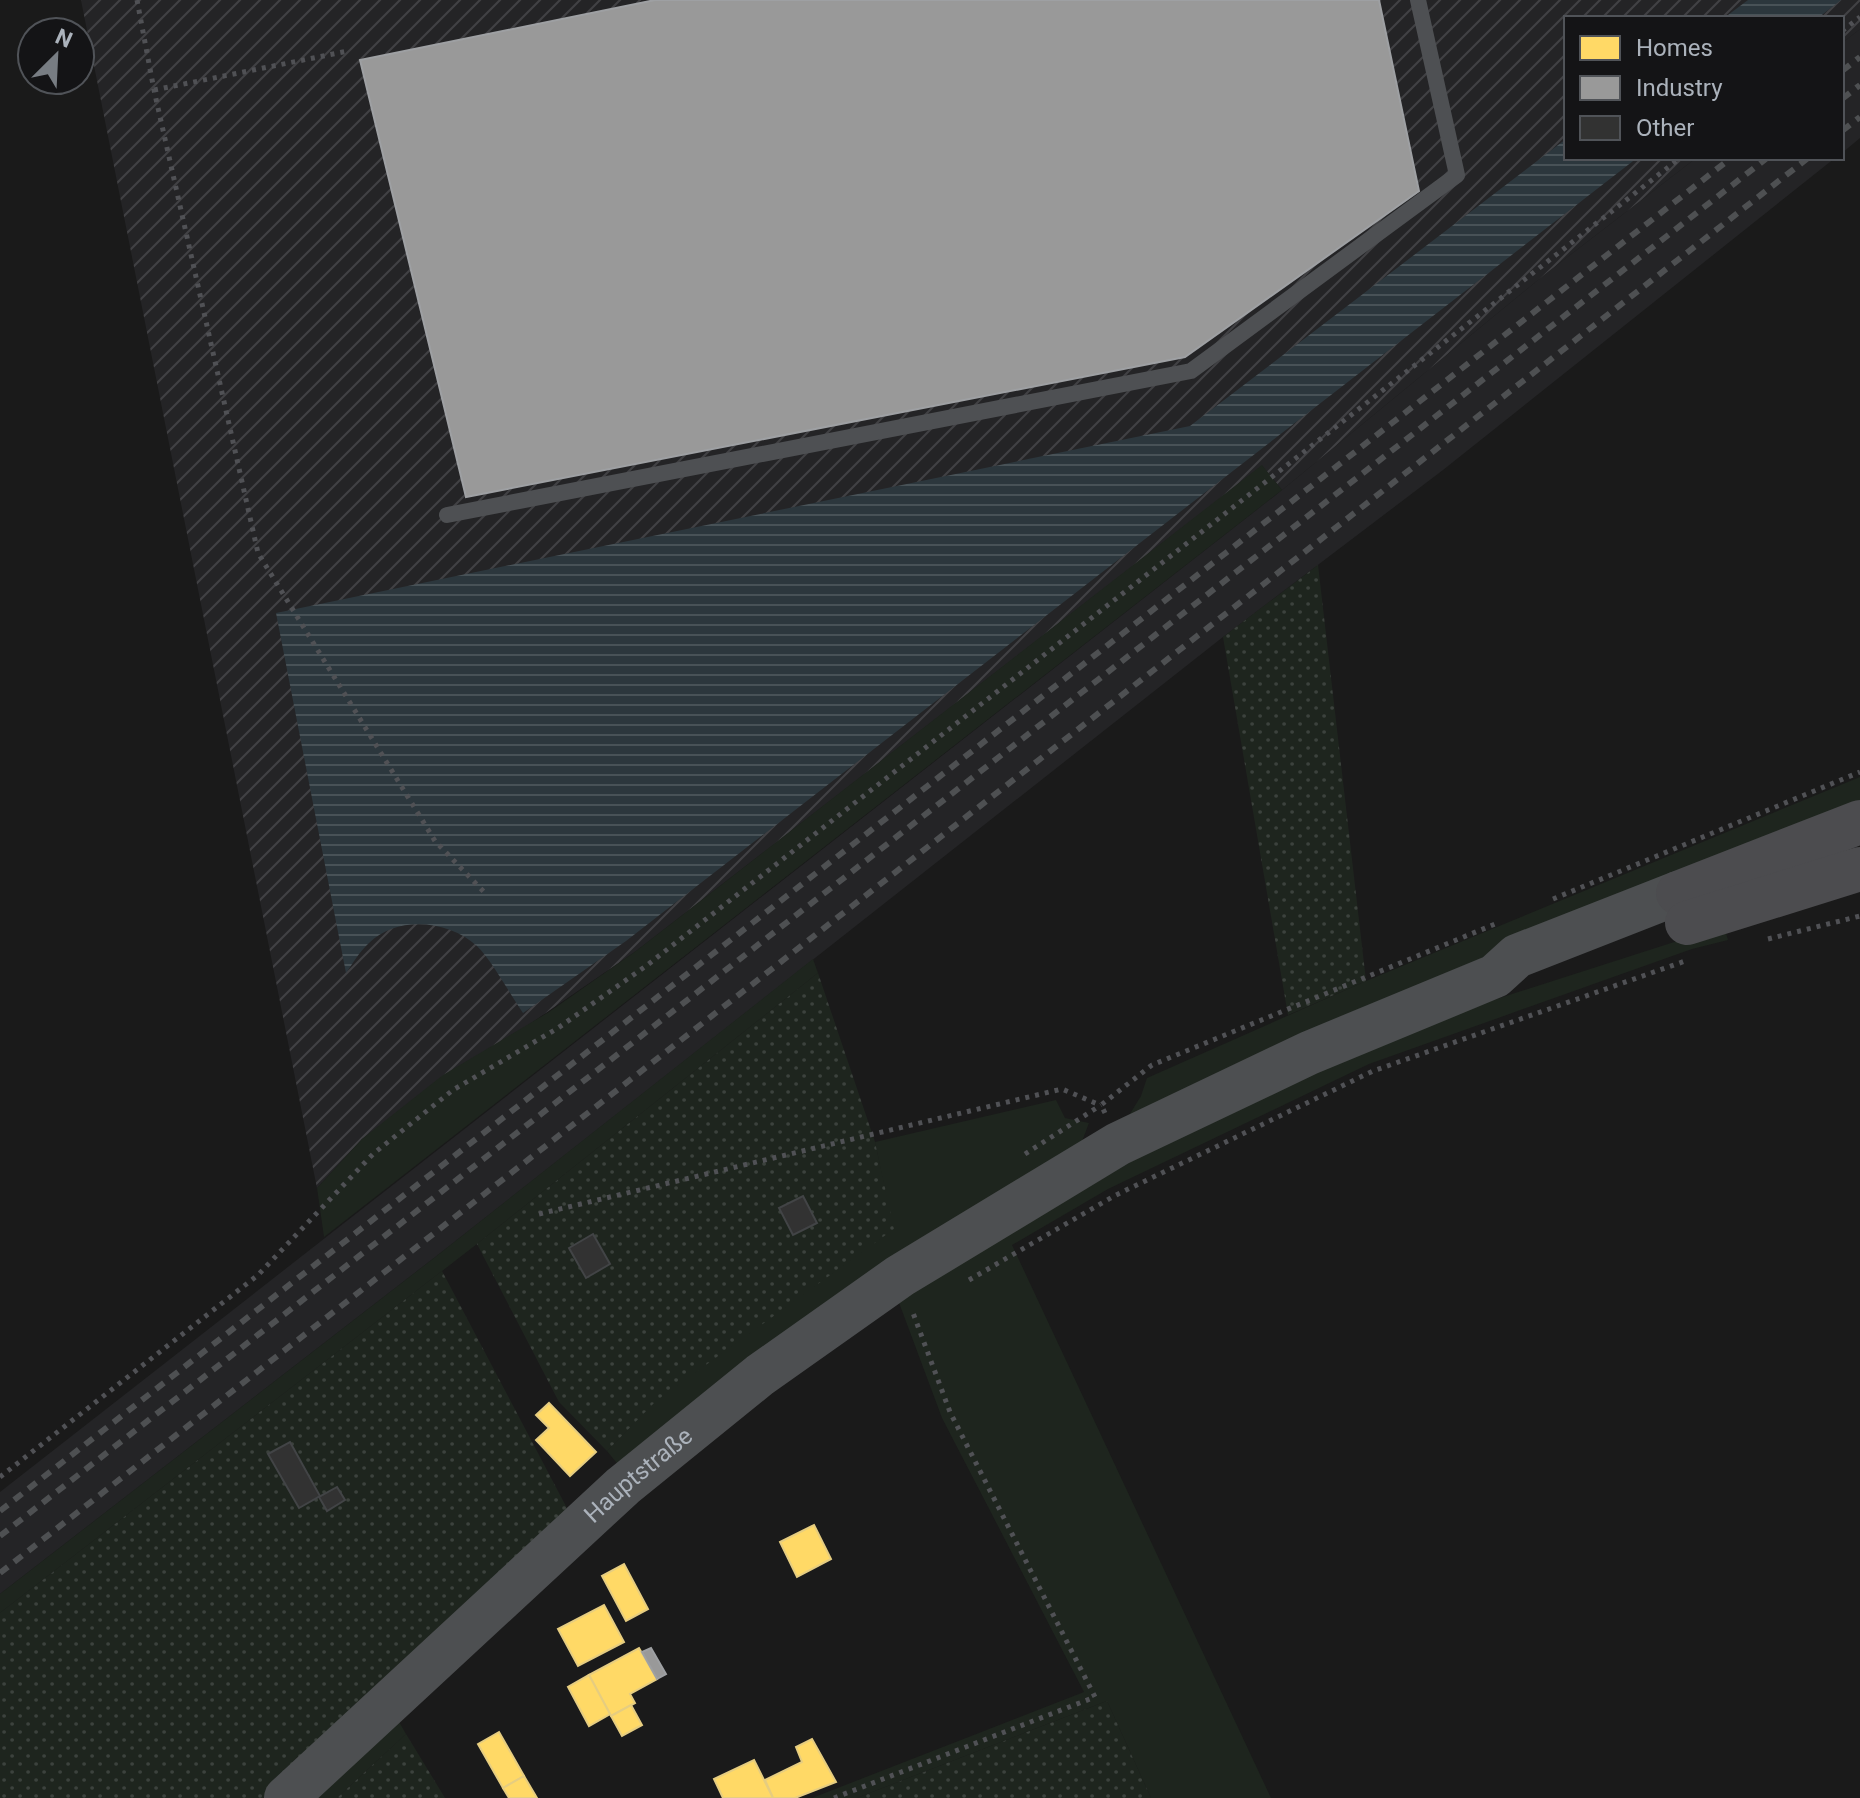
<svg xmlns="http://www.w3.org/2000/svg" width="1860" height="1798" viewBox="0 0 1860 1798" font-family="Roboto,sans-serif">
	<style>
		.built { fill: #242426 }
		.industrial { fill: url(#industrial-furrows) }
		.grass { fill: #1e251e }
		.park { fill: url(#park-dots) }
		.water { fill: url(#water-rules) }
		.homes { fill: #ffd966; stroke: #e6cd80; stroke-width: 2 }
		.industry { fill: #999; stroke: #9ea0a3; stroke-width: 2 }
		.building { fill: #323232; stroke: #424446; stroke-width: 2 }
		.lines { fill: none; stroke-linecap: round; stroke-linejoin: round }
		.path { stroke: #505155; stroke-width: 5; stroke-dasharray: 4 6; stroke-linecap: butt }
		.lane { stroke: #4e5053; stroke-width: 16 }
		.secondary { stroke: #4d4f51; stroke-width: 44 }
		.highway { stroke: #4c4c4f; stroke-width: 44 }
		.rail { stroke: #4e5052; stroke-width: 6; stroke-dasharray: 10 8; stroke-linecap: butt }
		.labels { text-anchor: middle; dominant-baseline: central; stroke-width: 8; stroke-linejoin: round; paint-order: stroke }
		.street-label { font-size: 24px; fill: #abb2bb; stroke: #141416 }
	</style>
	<defs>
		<pattern id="industrial-furrows" width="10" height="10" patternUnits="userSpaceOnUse" patternTransform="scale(2)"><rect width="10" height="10" fill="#242426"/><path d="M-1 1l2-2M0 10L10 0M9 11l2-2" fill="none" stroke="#414144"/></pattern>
		<pattern id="park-dots" width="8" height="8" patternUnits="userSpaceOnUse" patternTransform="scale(2)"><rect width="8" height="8" fill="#1e251e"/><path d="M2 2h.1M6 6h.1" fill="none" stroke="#3c423d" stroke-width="1.8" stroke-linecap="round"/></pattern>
		<pattern id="water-rules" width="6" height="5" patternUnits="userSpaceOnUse" patternTransform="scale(2)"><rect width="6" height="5" fill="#2c373d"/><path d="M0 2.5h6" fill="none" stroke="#485257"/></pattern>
	</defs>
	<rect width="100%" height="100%" fill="#1a1a1a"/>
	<g class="built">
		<polygon points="1860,29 1860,138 1842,153 1842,43"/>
		<polygon points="1696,158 1835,158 1443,470 1223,637 434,1258 0,1594 0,1492 1282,490 1544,275"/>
	</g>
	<polygon class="industrial" points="81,0 1860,0 1860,29 1842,43 1842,18 1566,18 1566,158 1696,158 1544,275 1282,490 1262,466 636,951 362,1139 317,1188"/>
	<g class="grass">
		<polygon points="1262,465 1282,490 324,1237 317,1188 362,1139 443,1075 549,1012 636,951"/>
		<polygon points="1860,777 1860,812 1128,1117 1141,1096 1147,1078 1366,981"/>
		<polygon points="1724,926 1728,940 1692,949 1369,1064 1108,1189 1012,1245 1271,1798 1151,1798 1107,1701 857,1798 812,1798 1084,1692 942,1418 898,1300 1142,1155 1258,1097 1481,1004"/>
		<polygon points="813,959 818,973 477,1244 0,1613 0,1594 434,1258"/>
		<polygon points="1056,1100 1065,1118 1089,1123 1081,1144 620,1467 607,1451 655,1401 893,1229 875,1142"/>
		<polygon points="398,1720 406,1734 337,1798 314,1798"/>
	</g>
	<g class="park">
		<polygon points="1318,565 1366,981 1288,1015 1223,637"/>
		<polygon points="818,973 875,1142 894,1229 656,1401 607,1451 559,1402 477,1244"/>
		<polygon points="442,1271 569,1512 263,1798 0,1798 0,1613"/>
		<polygon points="1107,1701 1151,1798 857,1798"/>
		<polygon points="406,1734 445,1798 337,1798"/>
	</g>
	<g class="water">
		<polygon points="1748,0 1841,0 1818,18 1724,18"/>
		<path d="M 1566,139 L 1566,158 L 1637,158 L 626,941 L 523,1013 C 510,994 492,961 477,946 C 449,920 397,915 369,943 C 360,951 353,963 346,973 L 276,613 L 1190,426 Z"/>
	</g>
	<g class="homes">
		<polygon points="549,1403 596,1452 570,1476 536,1440 549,1428 536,1415"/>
		<polygon points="814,1525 831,1559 797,1577 780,1542"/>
		<polygon points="624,1564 648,1609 626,1621 602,1576"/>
		<polygon points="604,1605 624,1642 578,1666 558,1629"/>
		<polygon points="639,1648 657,1679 630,1694 635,1703 611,1716 589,1675"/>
		<polygon points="589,1675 610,1714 589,1726 568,1687"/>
		<polygon points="631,1705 642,1725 622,1736 611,1716"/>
		<polygon points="499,1732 524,1776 503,1788 478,1744"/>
		<polygon points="812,1739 836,1782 795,1798 773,1798 765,1780 802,1762 796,1747"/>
		<polygon points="754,1760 773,1798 723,1798 714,1779"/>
		<polygon points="524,1776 537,1798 509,1798 503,1788"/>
	</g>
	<g class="industry">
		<polygon points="655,0 1379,0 1419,191 1185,357 466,497 360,60"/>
		<polygon points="651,1648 666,1674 657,1679 642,1652"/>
	</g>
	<g class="building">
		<polygon points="803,1196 817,1223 793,1235 779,1208"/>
		<polygon points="593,1234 610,1264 586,1278 569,1248"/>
		<polygon points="290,1442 320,1496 299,1508 268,1454"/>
		<polygon points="337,1487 345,1500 327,1511 319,1497"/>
	</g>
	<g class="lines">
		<g class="path">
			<polyline points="137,0 154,90 258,553 435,841 484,892"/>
			<polyline points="1842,31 1860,17"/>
			<polyline points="154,90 348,51"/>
			<polyline points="1553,899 1860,772"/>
			<polyline points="1768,939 1860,916"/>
			<polyline points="1105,1113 1101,1105 1152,1065 1500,922"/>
			<polyline points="1025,1154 1101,1105"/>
			<polyline points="539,1214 1062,1089 1100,1105"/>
			<polyline points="969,1280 1114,1196 1373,1071 1688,960"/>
			<polyline points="0,1477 258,1275 373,1154 453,1090 558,1028 646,966 1680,158"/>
			<polyline points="834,1798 1095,1697 950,1412 913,1313 915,1312"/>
		</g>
		<polyline class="lane" points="447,515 1191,371 1457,175 1418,0"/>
		<path class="secondary" id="s1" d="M 286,1798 L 623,1486 L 760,1375 L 900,1276 L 1118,1144 L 1309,1053 L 1495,976 L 1517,956 L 1678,893"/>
		<g class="highway">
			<polyline points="1678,893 1860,822"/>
			<polyline points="1687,923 1860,869"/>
		</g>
		<g class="rail">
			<polyline points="1842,71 1860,57"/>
			<polyline points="1842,99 1860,85"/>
			<polyline points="1842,131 1860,117"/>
			<polyline points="0,1511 1731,158"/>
			<polyline points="0,1536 1767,158"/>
			<polyline points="0,1573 1808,158"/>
		</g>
	</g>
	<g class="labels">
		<g class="street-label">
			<text stroke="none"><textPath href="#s1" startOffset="478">Hauptstraße</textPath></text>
		</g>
	</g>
	<rect x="1564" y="16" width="280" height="144" fill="#141416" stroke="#505358" stroke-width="2"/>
	<rect x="1580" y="36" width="40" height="24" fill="#ffd966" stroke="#505358" stroke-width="2"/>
	<text x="1636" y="56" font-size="24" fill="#abb2bb">Homes</text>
	<rect x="1580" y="76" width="40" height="24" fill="#999999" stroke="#505358" stroke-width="2"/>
	<text x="1636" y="96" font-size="24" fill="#abb2bb">Industry</text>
	<rect x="1580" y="116" width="40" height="24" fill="#323232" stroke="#505358" stroke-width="2"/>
	<text x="1636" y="136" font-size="24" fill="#abb2bb">Other</text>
	<g transform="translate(56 56) rotate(24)"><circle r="38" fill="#141416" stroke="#505358" stroke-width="2"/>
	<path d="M0-6L14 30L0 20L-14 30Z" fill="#787d83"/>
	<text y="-12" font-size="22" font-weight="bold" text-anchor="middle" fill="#abb2bb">N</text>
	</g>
</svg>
